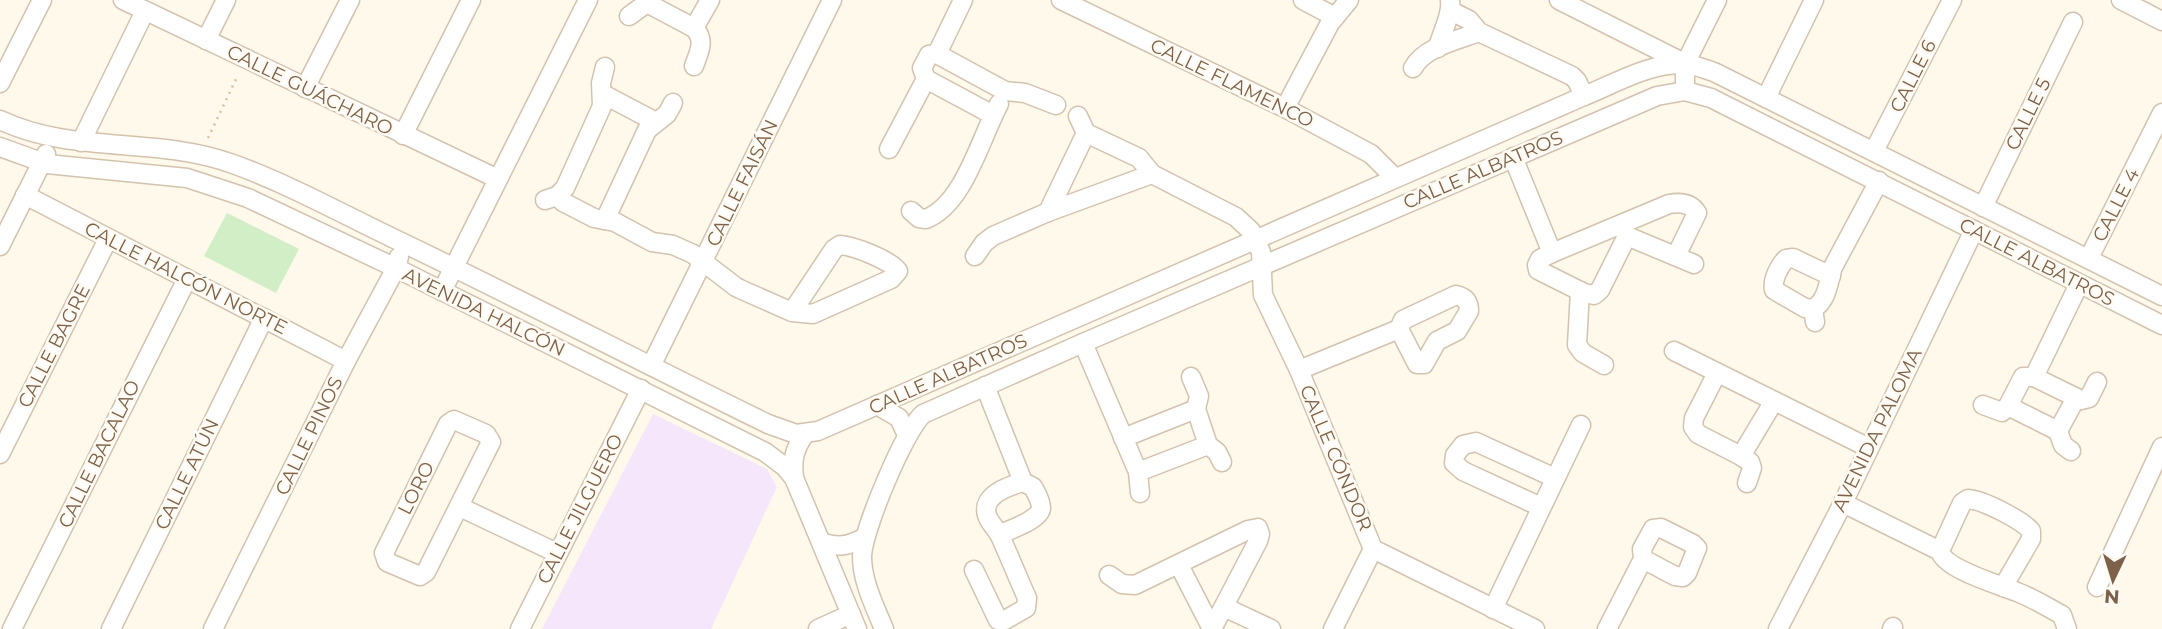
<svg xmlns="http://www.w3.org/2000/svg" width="2162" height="629" viewBox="0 0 2162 629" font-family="Montserrat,sans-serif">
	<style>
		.education { fill: #f6e6fb }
		.green { fill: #d2eec6 }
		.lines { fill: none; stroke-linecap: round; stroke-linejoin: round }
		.minor-casing { stroke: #d3c2ae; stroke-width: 21 }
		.path { stroke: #dcbfa1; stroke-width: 2.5; stroke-dasharray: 2 5; stroke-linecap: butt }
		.minor { stroke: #fff; stroke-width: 18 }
		.labels { text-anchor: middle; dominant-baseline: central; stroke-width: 5; stroke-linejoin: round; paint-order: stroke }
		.street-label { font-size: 19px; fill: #7d614a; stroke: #fffbf2 }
	</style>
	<rect width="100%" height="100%" fill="#fef9ea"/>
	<polygon class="education" points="653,414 767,469 777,487 711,629 542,629"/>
	<polygon class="green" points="227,213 299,249 276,293 204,256"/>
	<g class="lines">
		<g class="minor-casing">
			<g id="minor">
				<polyline points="123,0 498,179"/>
				<polyline points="1061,0 1285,108 1371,154 1394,177"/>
				<polyline points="1303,0 1335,17"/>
				<polyline points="1559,0 1684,63"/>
				<polyline points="2121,0 2162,21"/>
				<path d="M 647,3 L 694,28 C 706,40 699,52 694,66"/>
				<polyline points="1451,11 1469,20 1479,32 1572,76 1577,81 1584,96"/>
				<polyline points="629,16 651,0"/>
				<polyline points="694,28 710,0"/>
				<polyline points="206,40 226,0"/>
				<path d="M 1438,48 C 1441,33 1452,16 1450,1"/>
				<polyline points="937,54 963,0"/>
				<path d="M 1413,68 C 1424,47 1458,40 1479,32"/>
				<polyline points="0,83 42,0"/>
				<polyline points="305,88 350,0"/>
				<polyline points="1685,91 1685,64 1717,0"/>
				<polyline points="603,94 656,122"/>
				<polyline points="1766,98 1814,0"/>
				<polyline points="1285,108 1330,23 1349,0"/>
				<polyline points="993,115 926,79 922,68 929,55 937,54 1005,91 1025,93 1056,105"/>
				<polyline points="1078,116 1086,133 1139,158 1152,174 1236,217 1251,231 1261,252 1263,295 1299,370 1373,549 1535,629"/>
				<path d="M 0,120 C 74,155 157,136 233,164 C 291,185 346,216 401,242 C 524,301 645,364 768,424 L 796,434 L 818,431 L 1584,96 C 1614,84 1649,63 1683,64 C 1694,64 1704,69 1714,72 L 2162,296"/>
				<polyline points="403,135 471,0"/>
				<polyline points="81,142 145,11"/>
				<polyline points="0,147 47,164 187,178 248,198 396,268 765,452 785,467 794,478 857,629"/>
				<polyline points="889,149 926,79"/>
				<polyline points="1874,151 1952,0"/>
				<polyline points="1513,157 1552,253"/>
				<polyline points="25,195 346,361"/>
				<path d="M 557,196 L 563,202 L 594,218 L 615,222 L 652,242 L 673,245 L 693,254 L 736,287 L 740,289 L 792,312 L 813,314 L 891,279 L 898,271 C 890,260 854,246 840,245 L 834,249 L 792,312"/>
				<polyline points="545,200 557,196 565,188 602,106 601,83 605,67"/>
				<polyline points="1983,207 2073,22"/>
				<path d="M 911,211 L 919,218 L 926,219 C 964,204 980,139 999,104"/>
				<polyline points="1048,212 1086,133"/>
				<polyline points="605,220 647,130 667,114 673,103"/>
				<path d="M 1621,225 L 1627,236 L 1600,290 L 1594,295 L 1584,293 L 1538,270 L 1537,265 L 1540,259 L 1552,253 L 1669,204 C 1680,202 1691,203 1697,213 L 1676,256"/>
				<polyline points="1627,236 1694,264"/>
				<polyline points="0,246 46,154"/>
				<polyline points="975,256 984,243 993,236 1048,212 1152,174"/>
				<polyline points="2089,258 2162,113"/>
				<polyline points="442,291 588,0"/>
				<polyline points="1580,291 1577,345 1583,353 1604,365"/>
				<path d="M 1813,309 L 1805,308 L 1774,290 C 1772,280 1779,266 1786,259 L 1793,258 L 1831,276"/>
				<path d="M 1815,322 L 1813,309 C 1828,300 1828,282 1833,267 L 1879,181"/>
				<polyline points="1083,343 1138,472 1140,493"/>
				<polyline points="1674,351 1869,448"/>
				<polyline points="651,366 832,0"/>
				<path d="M 1299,370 L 1399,329 L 1403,320 L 1456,295 C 1465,297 1469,302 1469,311 L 1457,331 L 1437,341 L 1424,364 L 1417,364 L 1399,329"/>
				<polyline points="1717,373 1694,418 1693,427 1698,434 1741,456 1750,462 1752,468 1747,483"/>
				<polyline points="1191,377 1199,396 1196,409 1208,445 1217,452 1222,462"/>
				<polyline points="2034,377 2081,400 2089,398 2097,382"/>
				<path d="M 985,386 L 1023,482 L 1033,487 C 1036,493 1041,500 1041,508 C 1041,519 1010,530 1000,534"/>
				<polyline points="877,405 899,418 907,435"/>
				<polyline points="1983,405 2002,412 2008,406 2058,431"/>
				<polyline points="2008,406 2023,377 2034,377 2079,284"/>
				<polygon points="454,420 486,434 491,442 426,572 420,576 387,562 384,553 448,424"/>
				<polyline points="1123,438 1196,409"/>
				<polyline points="2071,451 2063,445 2058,431 2076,398"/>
				<polyline points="0,454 108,239"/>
				<polyline points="1741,456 1774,401"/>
				<polyline points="1138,472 1208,445"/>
				<path d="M 794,478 C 792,460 794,449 805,434"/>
				<path d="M 1843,503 L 1940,551 C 1944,569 2000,585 2017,592 C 2033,598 2047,607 2062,615 L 2067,629"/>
				<polyline points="460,507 557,553"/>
				<polyline points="1541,507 1463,471 1454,463 1455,455 1463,445 1476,442 1555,478"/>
				<path d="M 821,542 C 838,548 848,546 864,538"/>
				<path d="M 1940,551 L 1962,503 L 1968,499 C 1983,500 2022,520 2031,531 L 2031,539 L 2003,587"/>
				<polyline points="1179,565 1212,629"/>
				<path d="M 974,570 L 998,620 L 1005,620 L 1026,608 L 1027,598 C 1018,578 1010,558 1001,538 C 998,530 989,523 987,515 C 981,495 1009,486 1023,482"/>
				<polyline points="1109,575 1122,584 1135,585 1248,530 1258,528 1260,534 1258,541 1212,629"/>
				<polyline points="2097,587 2162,447"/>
				<polyline points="1224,607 1271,629"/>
				<polyline points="1493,609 1581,425"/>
				<polyline points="12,629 187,279"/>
				<polyline points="111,629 264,318"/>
				<polyline points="213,629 346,361 396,268 399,257"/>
				<polyline points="520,629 641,389"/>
				<polyline points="818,629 851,614"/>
				<path d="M 884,629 C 875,607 862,581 862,557 C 862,532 904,431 923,414 L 1083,343 L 1657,96 L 1685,91 L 1711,98 L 2162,325"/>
				<polyline points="1333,629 1373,549"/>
				<polyline points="1607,629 1643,559 1642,549 1653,529 1661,528 1693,544 1697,548 1687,573 1683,577 1675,576 1643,559"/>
				<polyline points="1778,629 1843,503 1974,230"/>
				<polyline points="1892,629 1893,627"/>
			</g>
		</g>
		<polyline class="path" points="208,138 238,75"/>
		<use href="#minor" class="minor"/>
	</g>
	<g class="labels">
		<g class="street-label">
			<text transform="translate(1913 76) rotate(-63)">CALLE 6</text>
			<text transform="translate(1232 83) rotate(26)">CALLE FLAMENCO</text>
			<text transform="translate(310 90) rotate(26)">CALLE GUÁCHARO</text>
			<text transform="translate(2028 114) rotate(-64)">CALLE 5</text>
			<text transform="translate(1483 170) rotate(-23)">CALLE ALBATROS</text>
			<text transform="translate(742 183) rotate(-64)">CALLE FAISÁN</text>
			<text transform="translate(2116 205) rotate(-63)">CALLE 4</text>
			<text transform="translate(2037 262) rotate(27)">CALLE ALBATROS</text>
			<text transform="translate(186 278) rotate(27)">CALLE HALCÓN NORTE</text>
			<text transform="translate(484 312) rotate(26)">AVENIDA HALCÓN</text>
			<text transform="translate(54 346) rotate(-63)">CALLE BAGRE</text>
			<text transform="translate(948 374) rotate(-24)">CALLE ALBATROS</text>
			<text transform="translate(1877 430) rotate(-64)">AVENIDA PALOMA</text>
			<text transform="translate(309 436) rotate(-64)">CALLE PINOS</text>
			<text transform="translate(99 454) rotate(-64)">CALLE BACALAO</text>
			<text transform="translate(1336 458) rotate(67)">CALLE CÓNDOR</text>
			<text transform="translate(187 474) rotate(-64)">CALLE ATÚN</text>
			<text transform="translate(416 488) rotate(-63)">LORO</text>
			<text transform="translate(580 509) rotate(-63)">CALLE JILGUERO</text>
		</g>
	</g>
	<g transform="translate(2113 580) rotate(184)" stroke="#fffbf2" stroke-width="5" paint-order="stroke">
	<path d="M0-5L12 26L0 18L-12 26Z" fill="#7d614a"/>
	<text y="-10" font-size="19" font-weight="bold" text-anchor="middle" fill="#7d614a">N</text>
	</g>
</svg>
